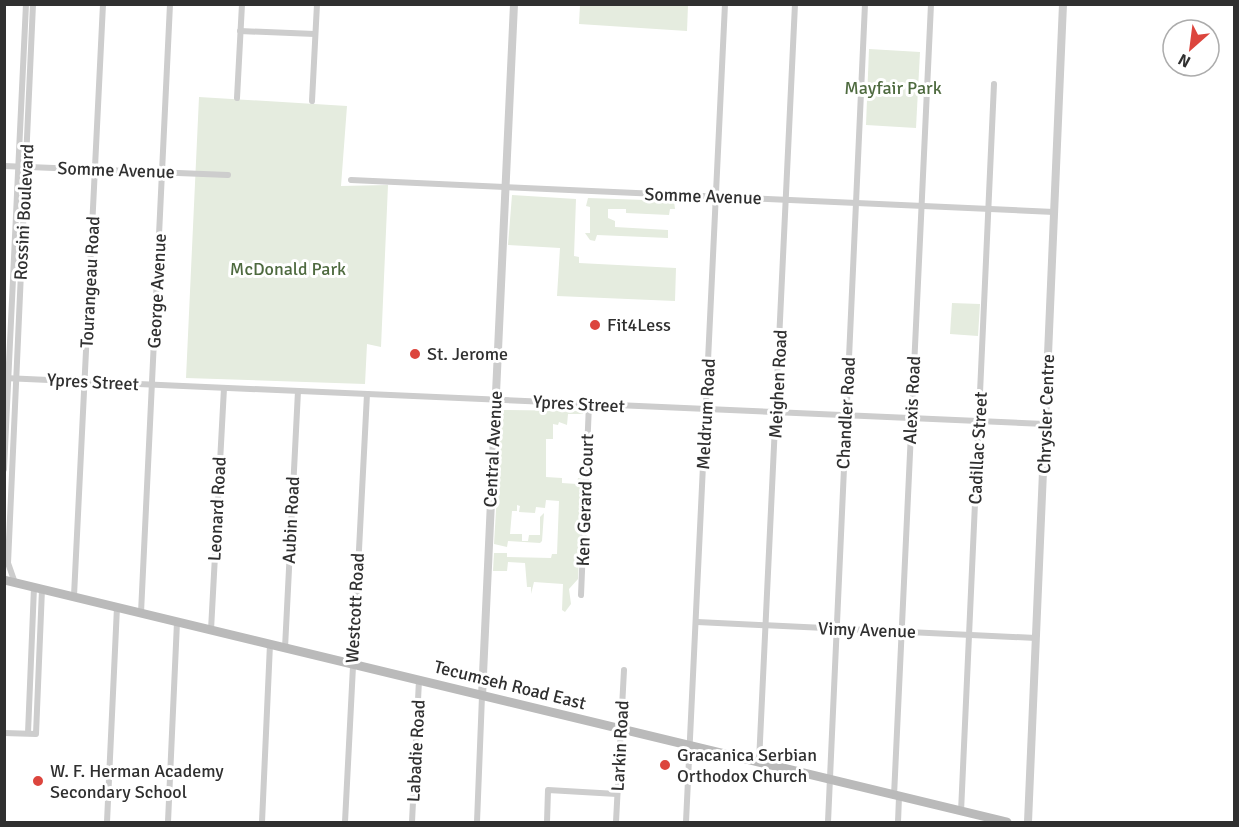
<svg xmlns="http://www.w3.org/2000/svg" width="1239" height="827" viewBox="0 0 1239 827" font-family="Signika,sans-serif">
	<style>
		.green { fill: #e5ecdf }
		.lines { fill: none; stroke-linecap: round; stroke-linejoin: round }
		.minor { stroke: #cdcdcd; stroke-width: 6 }
		.tertiary { stroke: #cdcdcd; stroke-width: 8 }
		.secondary { stroke: #bababa; stroke-width: 9 }
		.poi-dot { fill: #dc453d; stroke: #fff; stroke-width: 2 }
		.labels { text-anchor: middle; dominant-baseline: central; stroke-width: 6; stroke-linejoin: round; paint-order: stroke }
		.park-label { font-size: 18px; fill: #4e6a3f; stroke: #fff }
		.street-label { font-size: 18px; fill: #303030; stroke: #fff }
		.poi-label { font-size: 18px; fill: #303030; stroke: #fff; text-anchor: start }
	</style>
	<rect width="100%" height="100%" fill="#fff"/>
	<g class="green">
		<polygon points="580,5 688,5 687,31 579,24"/>
		<polygon points="869,49 920,52 916,128 866,125"/>
		<polygon points="199,97 347,106 341,186 388,185 381,347 367,344 365,384 186,378"/>
		<polygon points="512,195 576,199 574,256 579,257 579,263 676,268 675,301 557,296 560,248 508,245"/>
		<polygon points="588,198 674,201 675,209 670,209 669,215 626,213 626,209 608,209 608,218 615,221 615,227 668,230 668,238 597,235 595,241 590,240 585,233 590,233 590,207 586,206"/>
		<polygon points="952,303 980,304 978,336 950,334"/>
		<polygon points="502,410 583,411 583,414 568,414 567,425 559,422 558,425 553,424 553,439 546,439 546,477 562,478 562,483 577,484 578,478 583,479 578,579 569,589 571,604 565,612 562,610 563,584 534,582 531,594 531,587 527,587 525,563 508,562 507,571 493,571 494,553 507,553 507,557 551,558 552,554 557,554 559,501 546,500 545,508 536,507 535,513 519,512 520,506 517,505 517,511 512,511 510,534 522,534 522,541 528,541 529,535 540,535 540,517 544,513 542,541 540,543 508,541 507,547 494,544"/>
	</g>
	<g class="lines">
		<g class="minor">
			<polyline points="240,31 315,34"/>
			<polyline points="237,98 242,4"/>
			<polyline points="312,101 317,4"/>
			<polyline points="4,166 228,175"/>
			<polyline points="351,180 1054,212"/>
			<polyline points="4,378 1045,424"/>
			<polyline points="4,469 26,4"/>
			<polyline points="15,583 8,563 33,4"/>
			<polyline points="581,595 589,404"/>
			<polyline points="74,596 103,4"/>
			<polyline points="141,613 170,4"/>
			<polyline points="697,622 1036,638"/>
			<polyline points="211,630 224,388"/>
			<polyline points="285,648 298,391"/>
			<polyline points="4,733 36,734 42,589"/>
			<polyline points="28,733 34,587"/>
			<polyline points="759,762 795,4"/>
			<polyline points="894,796 931,4"/>
			<polyline points="961,812 994,84"/>
			<polyline points="107,822 117,607"/>
			<polyline points="168,822 177,622"/>
			<polyline points="262,822 270,644"/>
			<polyline points="345,822 367,394"/>
			<polyline points="412,822 419,680"/>
			<polyline points="477,822 482,696"/>
			<polyline points="547,822 548,790 617,794"/>
			<polyline points="616,822 624,670"/>
			<polyline points="686,822 725,4"/>
			<polyline points="828,822 865,4"/>
			<polyline points="898,822 899,797"/>
		</g>
		<g class="tertiary">
			<polyline points="482,696 514,4"/>
			<polyline points="1028,822 1063,4"/>
		</g>
		<polyline class="secondary" points="4,580 1007,822"/>
	</g>
	<g class="poi-dot">
		<circle cx="595" cy="325" r="6"/>
		<circle cx="415" cy="354" r="6"/>
		<circle cx="665" cy="765" r="6"/>
		<circle cx="38" cy="781" r="6"/>
	</g>
	<g class="labels">
		<g class="park-label">
			<text x="893" y="88">Mayfair Park</text>
			<text x="288" y="269">McDonald Park</text>
		</g>
		<g class="street-label">
			<text transform="translate(116 170) rotate(2)">Somme Avenue</text>
			<text transform="translate(703 196) rotate(2)">Somme Avenue</text>
			<text transform="translate(24 212) rotate(-87)">Rossini Boulevard</text>
			<text transform="translate(90 282) rotate(-87)">Tourangeau Road</text>
			<text transform="translate(157 291) rotate(-87)">George Avenue</text>
			<text transform="translate(93 382) rotate(3)">Ypres Street</text>
			<text transform="translate(778 384) rotate(-87)">Meighen Road</text>
			<text transform="translate(912 400) rotate(-87)">Alexis Road</text>
			<text transform="translate(579 404) rotate(3)">Ypres Street</text>
			<text transform="translate(846 413) rotate(-87)">Chandler Road</text>
			<text transform="translate(706 414) rotate(-87)">Meldrum Road</text>
			<text transform="translate(1046 414) rotate(-88)">Chrysler Centre</text>
			<text transform="translate(978 448) rotate(-87)">Cadillac Street</text>
			<text transform="translate(493 449) rotate(-87)">Central Avenue</text>
			<text transform="translate(585 500) rotate(-88)">Ken Gerard Court</text>
			<text transform="translate(217 509) rotate(-87)">Leonard Road</text>
			<text transform="translate(291 520) rotate(-87)">Aubin Road</text>
			<text transform="translate(355 608) rotate(-87)">Westcott Road</text>
			<text transform="translate(867 630) rotate(2)">Vimy Avenue</text>
			<text transform="translate(510 685) rotate(14)">Tecumseh Road East</text>
			<text transform="translate(620 746) rotate(-87)">Larkin Road</text>
			<text transform="translate(416 751) rotate(-87)">Labadie Road</text>
		</g>
		<g class="poi-label">
			<text x="607" y="325">Fit4Less</text>
			<text x="427" y="354">St. Jerome</text>
			<text x="677" y="755">Gracanica Serbian<tspan x="677" dy="21">Orthodox Church</tspan></text>
			<text x="50" y="771">W. F. Herman Academy<tspan x="50" dy="21">Secondary School</tspan></text>
		</g>
	</g>
	<rect width="1239" height="827" fill="none" stroke="#303030" stroke-width="12"/>
	<g transform="translate(1191 48) rotate(208)"><circle r="28" fill="#ffffff" stroke="#acacac" stroke-width="1.5"/>
	<path d="M0-4.5L10 22L0 15L-10 22Z" fill="#dc453d"/>
	<text y="-9" font-size="16" font-weight="bold" text-anchor="middle" fill="#303030">N</text>
	</g>
</svg>
